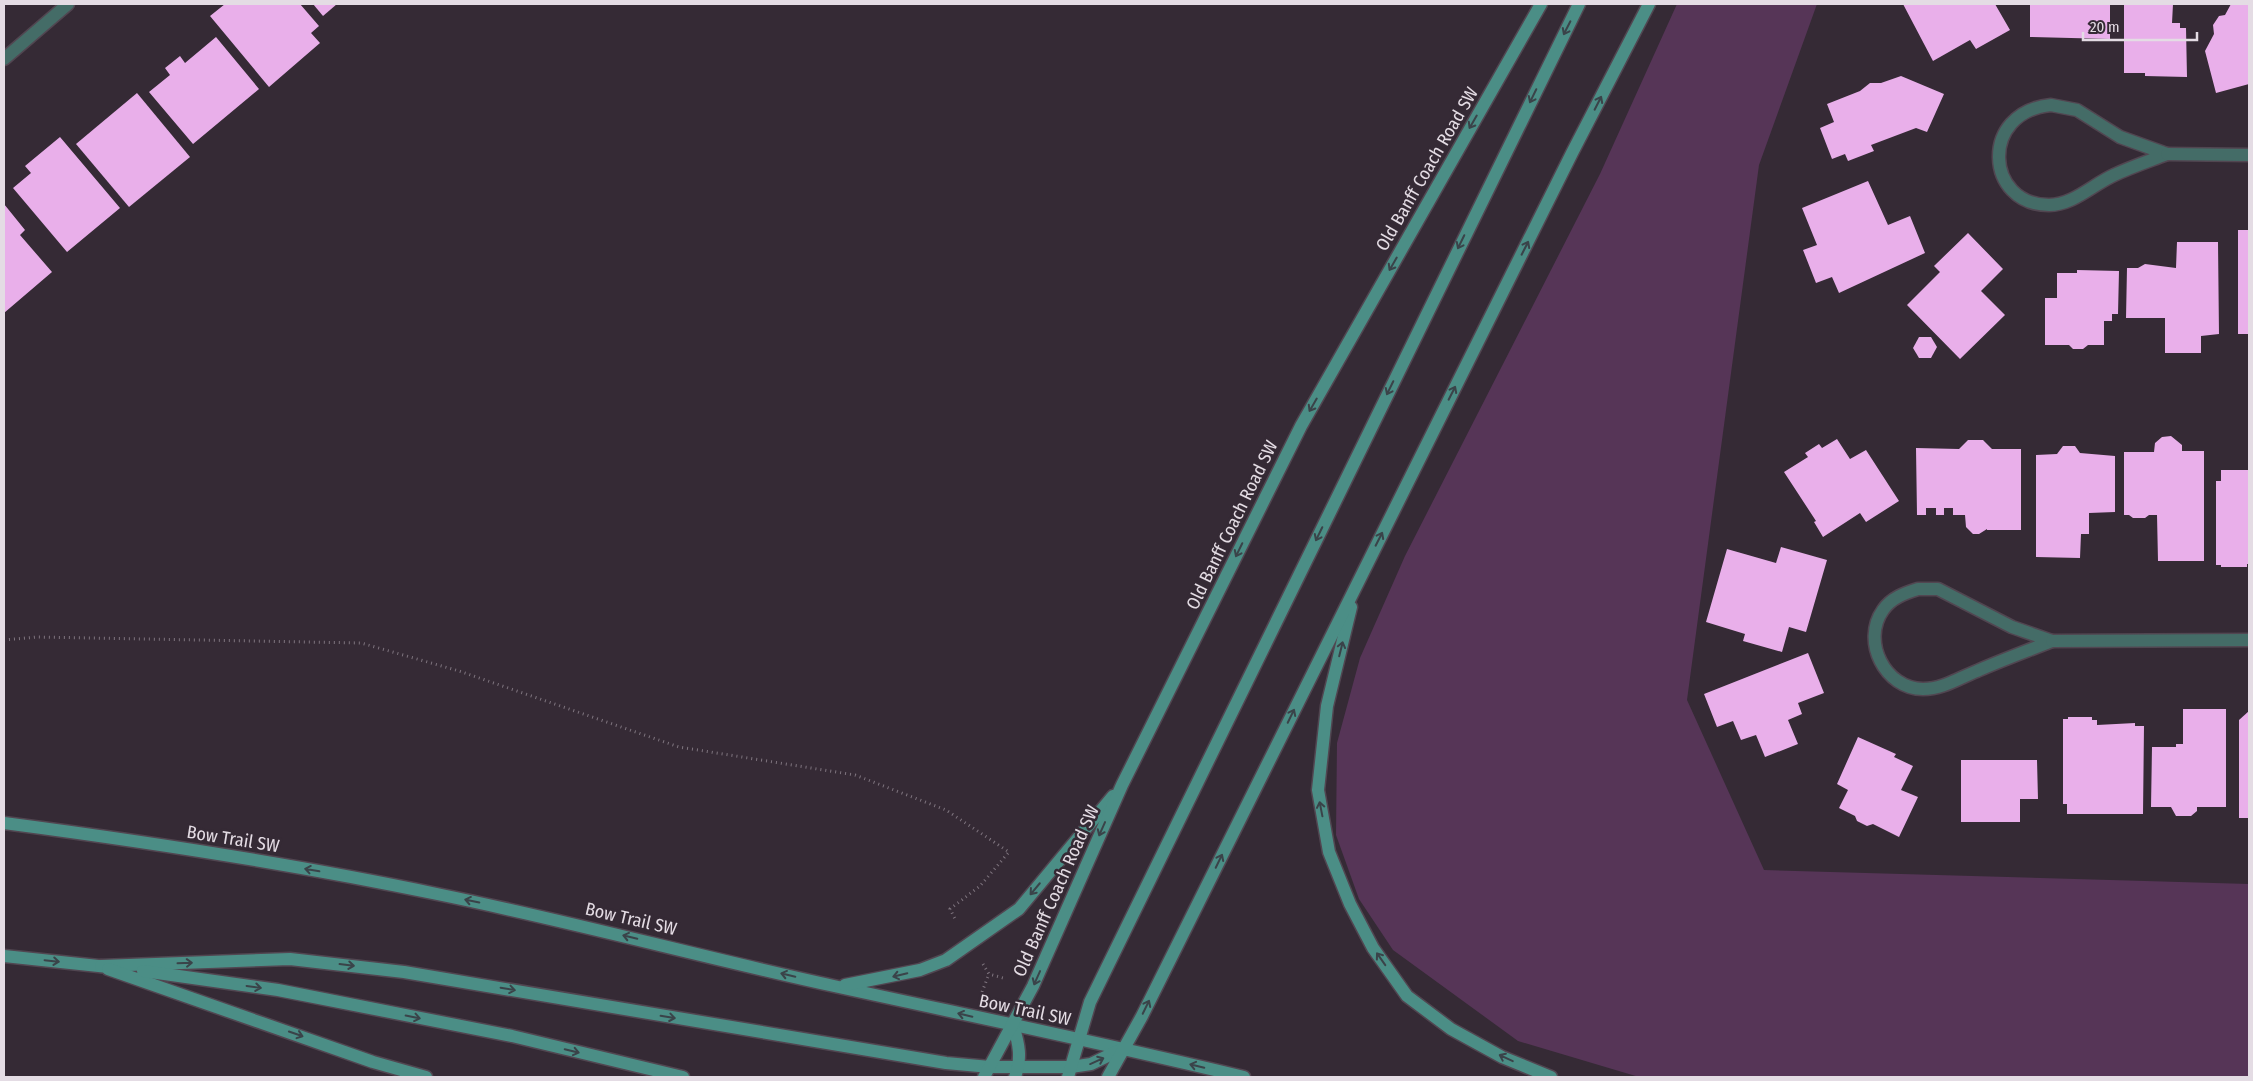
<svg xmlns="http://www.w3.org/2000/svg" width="2253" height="1081" viewBox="0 0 2253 1081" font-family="'Fira Sans Condensed',sans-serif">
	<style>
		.green { fill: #563557 }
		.building { fill: #e9afea }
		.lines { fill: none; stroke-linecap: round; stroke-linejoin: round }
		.minor-casing { stroke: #514651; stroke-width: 15 }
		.secondary-casing { stroke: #514651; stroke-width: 15 }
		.path { stroke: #7f757f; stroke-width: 3; stroke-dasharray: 1 4; stroke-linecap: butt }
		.minor { stroke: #446c67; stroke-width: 12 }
		.secondary { stroke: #4b8e86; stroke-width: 12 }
		.oneway { stroke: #3a4349 }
		.labels { text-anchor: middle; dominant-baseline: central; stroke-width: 5; stroke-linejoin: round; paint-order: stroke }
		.street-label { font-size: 18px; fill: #e4dce4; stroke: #352a35 }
	</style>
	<rect width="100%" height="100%" fill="#352a35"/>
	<polygon class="green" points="1677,4 1817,4 1759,165 1687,700 1764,870 2249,884 2249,1077 1639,1077 1518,1041 1393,950 1359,899 1336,835 1337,743 1360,658 1405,556 1600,174"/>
	<g class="building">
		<polygon points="225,4 300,4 319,26 311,33 320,43 269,87 210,16"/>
		<polygon points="313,4 337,4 323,16"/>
		<polygon points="1903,4 1995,4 2010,30 1976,49 1970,40 1933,61"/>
		<polygon points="2030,4 2110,4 2110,39 2030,37"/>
		<polygon points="2124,4 2173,4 2172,23 2180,23 2180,28 2186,28 2187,77 2145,76 2145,73 2124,73"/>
		<polygon points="2231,4 2249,4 2249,84 2216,93 2205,51 2214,34 2213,25 2219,16 2225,15"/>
		<polygon points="216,37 259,89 193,144 149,92 170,75 165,68 180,56 185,63"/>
		<polygon points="1901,76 1944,94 1927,132 1916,128 1871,145 1874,151 1848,161 1845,154 1832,159 1820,128 1834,122 1827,104 1860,91 1870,83 1881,83"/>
		<polygon points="137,93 190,157 129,207 76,144"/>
		<polygon points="60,137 120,208 67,252 13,188 31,173 25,166"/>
		<polygon points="1868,181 1888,225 1910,216 1925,253 1839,293 1832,277 1816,283 1803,250 1817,245 1802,208"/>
		<polygon points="4,204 25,230 20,235 52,272 4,313"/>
		<rect x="2238" y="230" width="11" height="104"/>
		<polygon points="1968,233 2003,269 1981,291 2005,315 1960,359 1907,305 1940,272 1934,266"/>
		<polygon points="2177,242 2218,242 2219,334 2201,336 2201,353 2165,353 2165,318 2126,318 2127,268 2138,268 2145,264 2176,268"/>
		<polygon points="2077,270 2119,271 2118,314 2112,314 2112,321 2104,321 2104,345 2088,345 2083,349 2073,349 2069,345 2045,345 2045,298 2057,298 2057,273 2077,273"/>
		<polygon points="1919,337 1931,337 1937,347 1931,358 1919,358 1913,348"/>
		<polygon points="2171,436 2182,445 2182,451 2204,451 2204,561 2158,561 2157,515 2149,515 2145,518 2133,518 2129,515 2124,515 2124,452 2154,452 2155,443 2162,437"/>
		<polygon points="1837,439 1850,459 1866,450 1899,501 1866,522 1860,513 1823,537 1814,522 1816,521 1784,472 1808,457 1805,453 1819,444 1822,448"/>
		<polygon points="1968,440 1983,440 1992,449 2021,449 2021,530 1987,530 1987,529 1979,534 1973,534 1966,527 1965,515 1953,515 1953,508 1944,508 1944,515 1936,515 1936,508 1926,508 1926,515 1917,515 1916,448 1959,449"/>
		<polygon points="2063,446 2075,446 2080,453 2115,456 2115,512 2089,513 2089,534 2081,534 2080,558 2036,557 2036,455 2057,454"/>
		<polygon points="2221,470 2249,470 2249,564 2247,564 2247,567 2221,567 2221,565 2216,565 2216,481 2221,481"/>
		<polygon points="1781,547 1827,560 1806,632 1789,627 1782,652 1743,641 1745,634 1706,622 1727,549 1776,563"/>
		<polygon points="1808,653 1824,693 1798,703 1802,714 1788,720 1798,744 1765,757 1756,735 1741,740 1733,721 1717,727 1704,694"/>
		<polygon points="2183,709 2226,709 2226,807 2197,807 2197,811 2191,816 2176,816 2171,807 2151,807 2152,747 2176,747 2176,744 2183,744"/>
		<polygon points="2249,711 2249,818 2239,818 2239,720"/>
		<polygon points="2068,717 2092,717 2092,720 2097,720 2097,725 2135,723 2135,726 2144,726 2143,814 2067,814 2067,804 2063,804 2063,719 2068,719"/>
		<polygon points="1858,737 1896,754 1894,757 1913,766 1901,790 1918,797 1899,837 1873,824 1867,826 1857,821 1855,816 1839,808 1848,790 1837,784"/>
		<polygon points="1961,760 2037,760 2038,799 2020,799 2020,822 1961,822"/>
	</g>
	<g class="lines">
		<g class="minor-casing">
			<g id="minor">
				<polyline points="4,59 68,4"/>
				<path d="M 2051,105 L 2077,110 L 2120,137 L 2167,154 C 2149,161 2131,167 2114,175 C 2092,185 2073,205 2049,205 C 1985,205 1979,112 2051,105 Z"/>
				<polyline points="2167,154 2249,155"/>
				<path d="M 1918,589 L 1938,589 L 2012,627 L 2052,641 C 2027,651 2002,660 1977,671 C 1959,678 1943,689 1923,689 C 1885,689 1861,641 1883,610 C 1891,598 1905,593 1918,589 Z"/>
				<polyline points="2052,641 2249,640"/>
			</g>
		</g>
		<g class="secondary-casing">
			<g id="secondary">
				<polyline points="1351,607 1327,706 1318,790 1329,852 1350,904 1373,948 1407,996 1451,1029 1502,1057 1551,1077"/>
				<path d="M 4,823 C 149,842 294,864 437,894 C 570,921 701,957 834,986 C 971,1016 1108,1044 1244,1077"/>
				<polyline points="4,956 108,967"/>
				<polyline points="101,966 290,959 404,972 946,1063 990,1067 1071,1067 1091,1064 1122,1049"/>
				<polyline points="108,969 373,1062 426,1077"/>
				<polyline points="143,971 278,990 512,1036 683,1077"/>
				<polyline points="845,985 920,970 946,960 1019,909 1113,796"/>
				<path d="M 1013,1025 C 1019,1044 1022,1058 1015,1077"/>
				<polyline points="984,1077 1033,986 1122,785 1301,426 1541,4"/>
				<polyline points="1068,1077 1090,1002 1579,4"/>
				<polyline points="1108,1077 1142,1016 1572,153 1649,4"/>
			</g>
		</g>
		<g class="path">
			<polyline points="4,640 37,637 361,643 459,671 679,747 855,775 946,810 1009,852 980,886 950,909 956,921"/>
			<polyline points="983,964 989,974 1003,978"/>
			<polyline points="982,992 989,974"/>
		</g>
		<use href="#minor" class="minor"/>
		<use href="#secondary" class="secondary"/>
	</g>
	<defs><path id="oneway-shaft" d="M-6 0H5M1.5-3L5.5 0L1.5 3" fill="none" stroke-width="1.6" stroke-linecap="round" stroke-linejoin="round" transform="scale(1.25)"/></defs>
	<g class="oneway">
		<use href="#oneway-shaft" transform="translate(1567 28) rotate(117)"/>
		<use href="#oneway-shaft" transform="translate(1533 96) rotate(116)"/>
		<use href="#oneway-shaft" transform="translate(1598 103) rotate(-63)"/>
		<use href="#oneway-shaft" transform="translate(1473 122) rotate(120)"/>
		<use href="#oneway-shaft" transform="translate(1461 242) rotate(116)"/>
		<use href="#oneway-shaft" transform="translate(1525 248) rotate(-63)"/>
		<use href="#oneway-shaft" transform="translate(1393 264) rotate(120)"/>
		<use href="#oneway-shaft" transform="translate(1390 388) rotate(116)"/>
		<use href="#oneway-shaft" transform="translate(1452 393) rotate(-63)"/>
		<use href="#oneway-shaft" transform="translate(1313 405) rotate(120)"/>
		<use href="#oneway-shaft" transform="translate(1319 534) rotate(116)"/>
		<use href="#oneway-shaft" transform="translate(1379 539) rotate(-63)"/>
		<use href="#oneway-shaft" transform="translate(1239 550) rotate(116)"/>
		<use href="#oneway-shaft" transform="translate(1341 649) rotate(-76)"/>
		<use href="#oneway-shaft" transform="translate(1291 716) rotate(-64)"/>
		<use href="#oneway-shaft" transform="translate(1321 809) rotate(-101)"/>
		<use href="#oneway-shaft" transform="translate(1102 829) rotate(114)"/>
		<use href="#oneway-shaft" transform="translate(1219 861) rotate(-64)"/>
		<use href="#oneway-shaft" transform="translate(312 870) rotate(-170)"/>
		<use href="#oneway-shaft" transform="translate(1035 889) rotate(130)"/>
		<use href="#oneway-shaft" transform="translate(472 901) rotate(-168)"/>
		<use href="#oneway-shaft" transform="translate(630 937) rotate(-167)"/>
		<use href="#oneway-shaft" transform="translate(1381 959) rotate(-125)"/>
		<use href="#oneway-shaft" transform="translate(52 961) rotate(6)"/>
		<use href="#oneway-shaft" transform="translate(185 963) rotate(-2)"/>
		<use href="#oneway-shaft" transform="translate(347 965) rotate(7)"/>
		<use href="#oneway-shaft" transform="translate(788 975) rotate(-167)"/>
		<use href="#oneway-shaft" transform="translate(900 975) rotate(167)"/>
		<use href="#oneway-shaft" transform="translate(1037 978) rotate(114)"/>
		<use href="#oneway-shaft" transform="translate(254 987) rotate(8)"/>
		<use href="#oneway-shaft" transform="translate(508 989) rotate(10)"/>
		<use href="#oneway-shaft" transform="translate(1146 1007) rotate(-64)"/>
		<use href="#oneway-shaft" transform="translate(965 1015) rotate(-167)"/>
		<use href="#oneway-shaft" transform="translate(413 1017) rotate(11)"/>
		<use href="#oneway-shaft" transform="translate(668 1017) rotate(9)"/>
		<use href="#oneway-shaft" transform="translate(296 1034) rotate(19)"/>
		<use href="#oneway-shaft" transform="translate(572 1051) rotate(14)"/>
		<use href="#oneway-shaft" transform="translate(1506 1058) rotate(-155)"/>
		<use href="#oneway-shaft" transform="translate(1097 1061) rotate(-24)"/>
		<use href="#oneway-shaft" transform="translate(1197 1066) rotate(-166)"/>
	</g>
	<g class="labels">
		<g class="street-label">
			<text transform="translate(1427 169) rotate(-60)">Old Banff Coach Road SW</text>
			<text transform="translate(1232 525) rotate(-64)">Old Banff Coach Road SW</text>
			<text transform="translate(233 839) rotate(9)">Bow Trail SW</text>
			<text transform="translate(1056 891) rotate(-66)">Old Banff Coach Road SW</text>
			<text transform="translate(631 919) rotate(13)">Bow Trail SW</text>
			<text transform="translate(1025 1010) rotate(12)">Bow Trail SW</text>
		</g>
	</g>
	<rect width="2253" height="1081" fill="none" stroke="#e4dce4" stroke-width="10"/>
	<path d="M2083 32v8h114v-8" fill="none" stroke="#e4dce4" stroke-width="2.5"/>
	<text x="2090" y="32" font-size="15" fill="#e4dce4" stroke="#352a35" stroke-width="4" paint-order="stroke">20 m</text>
</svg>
